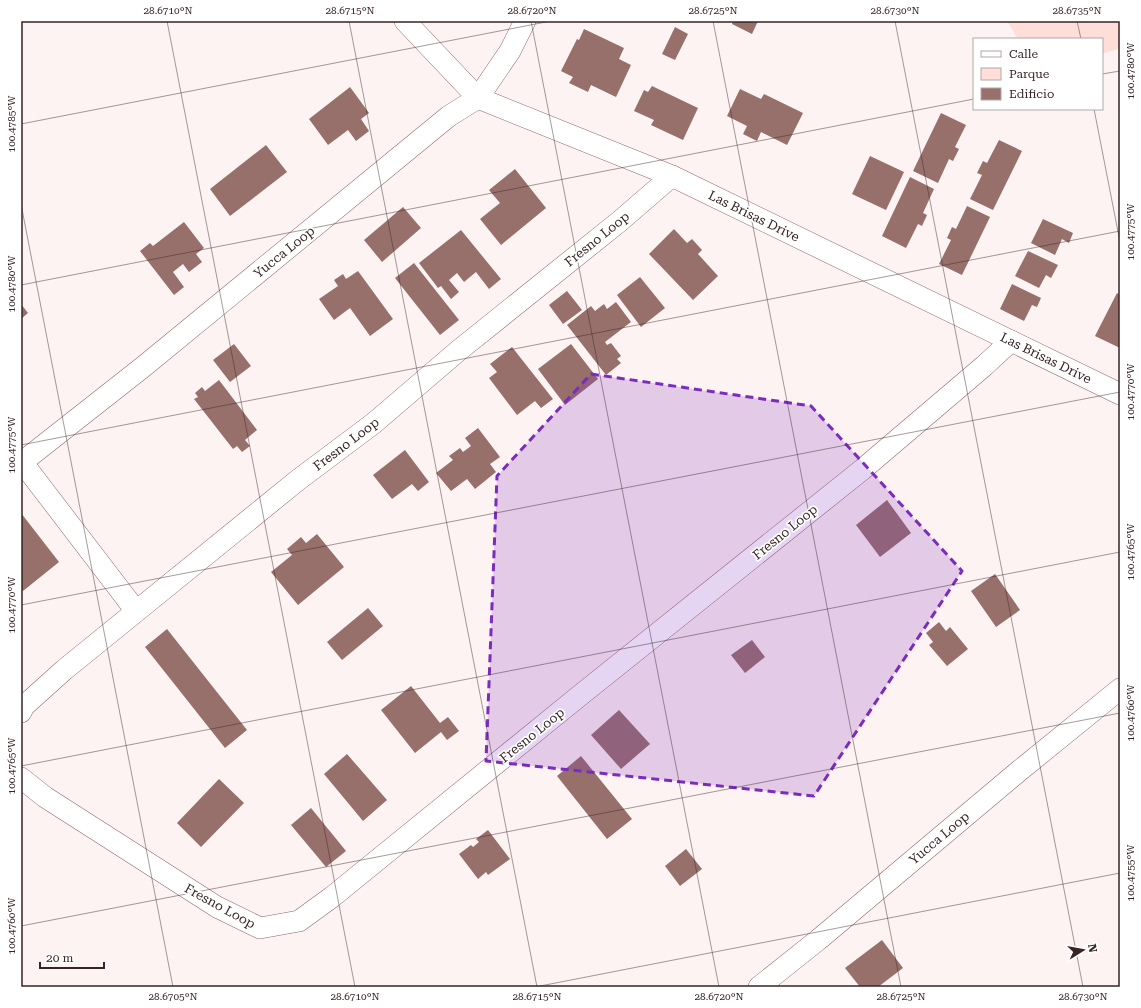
<svg xmlns="http://www.w3.org/2000/svg" width="1141" height="1008" viewBox="0 0 1141 1008" font-family="'Roboto Serif',serif">
	<style>
		.green { fill: #ffddd9 }
		.building { fill: #97706c }
		.lines { fill: none; stroke-linecap: round; stroke-linejoin: round }
		.street-casing { stroke: #906a66; stroke-width: 22 }
		.street { stroke: #fff; stroke-width: 21 }
		.marked { fill: #7b2cbf; fill-opacity: 0.2; stroke: #7b2cbf; stroke-width: 3; stroke-dasharray: 8 5; stroke-linejoin: round }
		.ticks { fill: none; stroke: #362524; stroke-width: 1; stroke-opacity: 0.45 }
		.labels { text-anchor: middle; dominant-baseline: central; stroke-width: 3.5; stroke-linejoin: round; paint-order: stroke }
		.street-label { font-size: 13px; fill: #362524; stroke: #fff }
		.neatline { fill: none; stroke: #362524; stroke-width: 1.5 }
		.ticks-label { font-size: 10px; text-anchor: middle; fill: #362524 }
	</style>
	<rect width="100%" height="100%" fill="#fdf3f2"/>
	<polygon class="green" points="1007,21 1120,21 1120,48 1102,54 1102,39 1018,39"/>
	<g class="building">
		<polygon points="733,21 758,21 752,34 732,24"/>
		<polygon points="675,27 688,34 675,60 662,54"/>
		<polygon points="584,29 624,48 619,59 631,65 616,97 591,85 588,92 569,83 573,77 561,71 577,39 579,40"/>
		<polygon points="652,86 698,108 683,140 651,125 654,120 634,111 644,90 648,92"/>
		<polygon points="350,87 369,113 361,119 369,131 356,141 348,130 328,145 309,119"/>
		<polygon points="740,89 761,99 764,94 803,113 787,145 761,132 757,141 743,134 747,126 727,116"/>
		<polygon points="941,113 966,125 955,147 959,149 953,161 949,159 938,183 913,171"/>
		<polygon points="999,140 1022,151 993,210 970,199 982,175 977,173 983,161 987,163"/>
		<polygon points="266,145 287,172 230,216 210,189"/>
		<polygon points="870,156 904,172 886,210 852,194"/>
		<polygon points="515,169 546,208 501,245 480,219 500,203 489,190"/>
		<polygon points="910,177 934,189 923,213 927,215 922,226 918,224 906,248 882,236"/>
		<polygon points="967,206 990,217 962,275 939,264 951,240 947,238 952,227 956,229"/>
		<polygon points="403,207 421,228 382,262 364,240"/>
		<polygon points="1043,219 1073,233 1069,243 1062,239 1055,255 1031,243"/>
		<polygon points="184,222 204,248 196,254 202,262 189,272 183,264 173,272 184,287 174,295 140,251 150,243 153,246"/>
		<polygon points="674,229 687,243 692,239 702,250 698,254 718,276 693,300 649,254"/>
		<polygon points="461,230 501,279 489,289 476,272 464,282 457,273 449,280 459,292 451,299 441,286 438,288 419,263"/>
		<polygon points="1028,251 1058,265 1051,278 1046,275 1039,288 1015,276"/>
		<polygon points="414,263 459,320 440,335 395,278"/>
		<polygon points="358,271 393,319 370,336 350,308 334,320 319,299 338,286 334,280 343,274 346,279"/>
		<polygon points="640,277 665,308 641,327 617,295"/>
		<polygon points="1012,284 1041,298 1037,307 1032,305 1024,321 1000,309"/>
		<polygon points="567,291 582,310 563,324 549,305"/>
		<polygon points="1117,293 1120,295 1120,348 1095,336"/>
		<polygon points="616,302 631,322 605,342 607,345 611,343 621,356 617,359 621,363 606,375 567,325 591,306 595,311 604,304 607,309"/>
		<polygon points="21,304 28,313 21,319"/>
		<polygon points="234,344 251,366 230,382 213,360"/>
		<polygon points="571,344 598,379 565,405 538,369"/>
		<polygon points="512,347 553,399 541,408 535,401 517,415 489,378 497,372 490,364"/>
		<polygon points="219,380 257,430 245,440 250,446 242,452 237,446 233,449 194,399 198,397 195,393 202,387 205,391"/>
		<polygon points="478,428 500,457 490,464 496,472 475,489 467,479 451,491 436,473 453,460 449,456 460,448 463,452 471,446 465,438"/>
		<polygon points="405,450 429,482 418,491 412,484 392,499 373,475"/>
		<polygon points="887,500 911,533 880,557 856,525"/>
		<polygon points="21,513 59,562 23,591 21,588"/>
		<polygon points="317,534 344,567 298,605 271,572 292,555 287,549 301,537 306,543"/>
		<polygon points="995,574 1020,610 996,627 971,591"/>
		<polygon points="368,608 383,626 342,660 327,642"/>
		<polygon points="939,622 946,631 950,627 968,649 947,666 929,645 933,642 926,633"/>
		<polygon points="167,629 247,730 225,748 145,647"/>
		<polygon points="752,640 765,657 745,673 731,655"/>
		<polygon points="411,686 440,723 448,717 459,731 447,740 441,732 415,753 381,710"/>
		<polygon points="619,710 650,744 621,769 591,735"/>
		<polygon points="347,754 387,800 363,821 324,774"/>
		<polygon points="581,756 632,819 607,839 557,776"/>
		<polygon points="219,779 244,803 201,847 177,823"/>
		<polygon points="311,808 346,851 326,867 291,825"/>
		<polygon points="488,830 510,859 488,875 486,872 478,879 459,854 471,845 473,847 479,842 476,839"/>
		<polygon points="686,849 702,869 680,886 665,866"/>
		<polygon points="882,940 903,968 878,987 860,987 845,968"/>
	</g>
	<g class="lines">
		<g class="street-casing">
			<g id="street">
				<polyline points="405,21 478,98 672,176 1120,394"/>
				<polyline points="22,462 136,611"/>
				<polyline points="21,463 143,367 449,116 478,98 510,51 525,21"/>
				<polyline points="21,712 24,706 64,670 298,480 374,423 458,351 620,221 672,176"/>
				<polyline points="21,778 45,797 217,907 260,928 299,921 332,897 578,697 863,469 984,366 1011,341"/>
				<polyline points="759,987 818,940 1019,771 1120,689"/>
			</g>
		</g>
		<use href="#street" class="street"/>
	</g>
	<path class="marked" d="M 591,374 L 811,406 L 962,571 L 814,796 L 486,761 L 497,476 Z"/>
	<path class="ticks" d="M 167,21 L 355,987M 349,21 L 537,987M 531,21 L 719,987M 713,21 L 901,987M 895,21 L 1083,987M 1077,21 L 1081,39M 1102,74 L 1120,71M 1094,109 L 1120,242M 21,124 L 551,21M 21,204 L 173,987M 21,285 L 974,99M 21,445 L 1120,231M 21,605 L 1120,392M 21,766 L 1120,552M 21,926 L 1120,713M 535,987 L 1120,873"/>
	<g class="labels">
		<g class="street-label">
			<text transform="translate(754 216) rotate(26)">Las Brisas Drive</text>
			<text transform="translate(597 239) rotate(-39)">Fresno Loop</text>
			<text transform="translate(284 252) rotate(-39)">Yucca Loop</text>
			<text transform="translate(1046 358) rotate(26)">Las Brisas Drive</text>
			<text transform="translate(346 444) rotate(-37)">Fresno Loop</text>
			<text transform="translate(785 532) rotate(-39)">Fresno Loop</text>
			<text transform="translate(532 735) rotate(-39)">Fresno Loop</text>
			<text transform="translate(939 838) rotate(-40)">Yucca Loop</text>
			<text transform="translate(220 906) rotate(29)">Fresno Loop</text>
		</g>
	</g>
	<rect width="1141" height="1008" fill="none" stroke="#ffffff" stroke-width="44"/>
	<rect x="973" y="38" width="130" height="72" fill="#ffffff" stroke="#afa8a7"/>
	<rect x="981" y="51" width="20" height="6" fill="#ffffff" stroke="#afa8a7"/>
	<text x="1009" y="58" font-size="12" fill="#362524">Calle</text>
	<rect x="981" y="68" width="20" height="12" fill="#ffddd9" stroke="#afa8a7"/>
	<text x="1009" y="78" font-size="12" fill="#362524">Parque</text>
	<rect x="981" y="88" width="20" height="12" fill="#97706c" stroke="#afa8a7"/>
	<text x="1009" y="98" font-size="12" fill="#362524">Edificio</text>
	<g transform="translate(1083 950) rotate(79)" stroke="#ffffff" stroke-width="3" paint-order="stroke">
	<path d="M0-3L7 15L0 10L-7 15Z" fill="#362524"/>
	<text y="-6" font-size="11" font-weight="bold" text-anchor="middle" fill="#362524">N</text>
	</g>
	<path d="M40 962v6h64v-6" fill="none" stroke="#362524" stroke-width="2"/>
	<text x="46" y="962" font-size="12" fill="#362524" stroke="#ffffff" stroke-width="3" paint-order="stroke">20 m</text>
	<rect x="22" y="22" width="1097" height="964" class="neatline"/>
	<g class="ticks-label">
		<text x="168" y="14">28.6710°N</text>
		<text x="350" y="14">28.6715°N</text>
		<text x="532" y="14">28.6720°N</text>
		<text x="713" y="14">28.6725°N</text>
		<text x="895" y="14">28.6730°N</text>
		<text x="1077" y="14">28.6735°N</text>
		<text transform="translate(1130 71) rotate(-90)" y="4">100.4780°W</text>
		<text transform="translate(11 124) rotate(-90)" y="4">100.4785°W</text>
		<text transform="translate(1130 232) rotate(-90)" y="4">100.4775°W</text>
		<text transform="translate(11 284) rotate(-90)" y="4">100.4780°W</text>
		<text transform="translate(1130 392) rotate(-90)" y="4">100.4770°W</text>
		<text transform="translate(11 445) rotate(-90)" y="4">100.4775°W</text>
		<text transform="translate(1130 552) rotate(-90)" y="4">100.4765°W</text>
		<text transform="translate(11 605) rotate(-90)" y="4">100.4770°W</text>
		<text transform="translate(1130 713) rotate(-90)" y="4">100.4760°W</text>
		<text transform="translate(11 766) rotate(-90)" y="4">100.4765°W</text>
		<text transform="translate(1130 873) rotate(-90)" y="4">100.4755°W</text>
		<text transform="translate(11 926) rotate(-90)" y="4">100.4760°W</text>
		<text x="173" y="1000">28.6705°N</text>
		<text x="355" y="1000">28.6710°N</text>
		<text x="537" y="1000">28.6715°N</text>
		<text x="719" y="1000">28.6720°N</text>
		<text x="901" y="1000">28.6725°N</text>
		<text x="1083" y="1000">28.6730°N</text>
	</g>
</svg>
